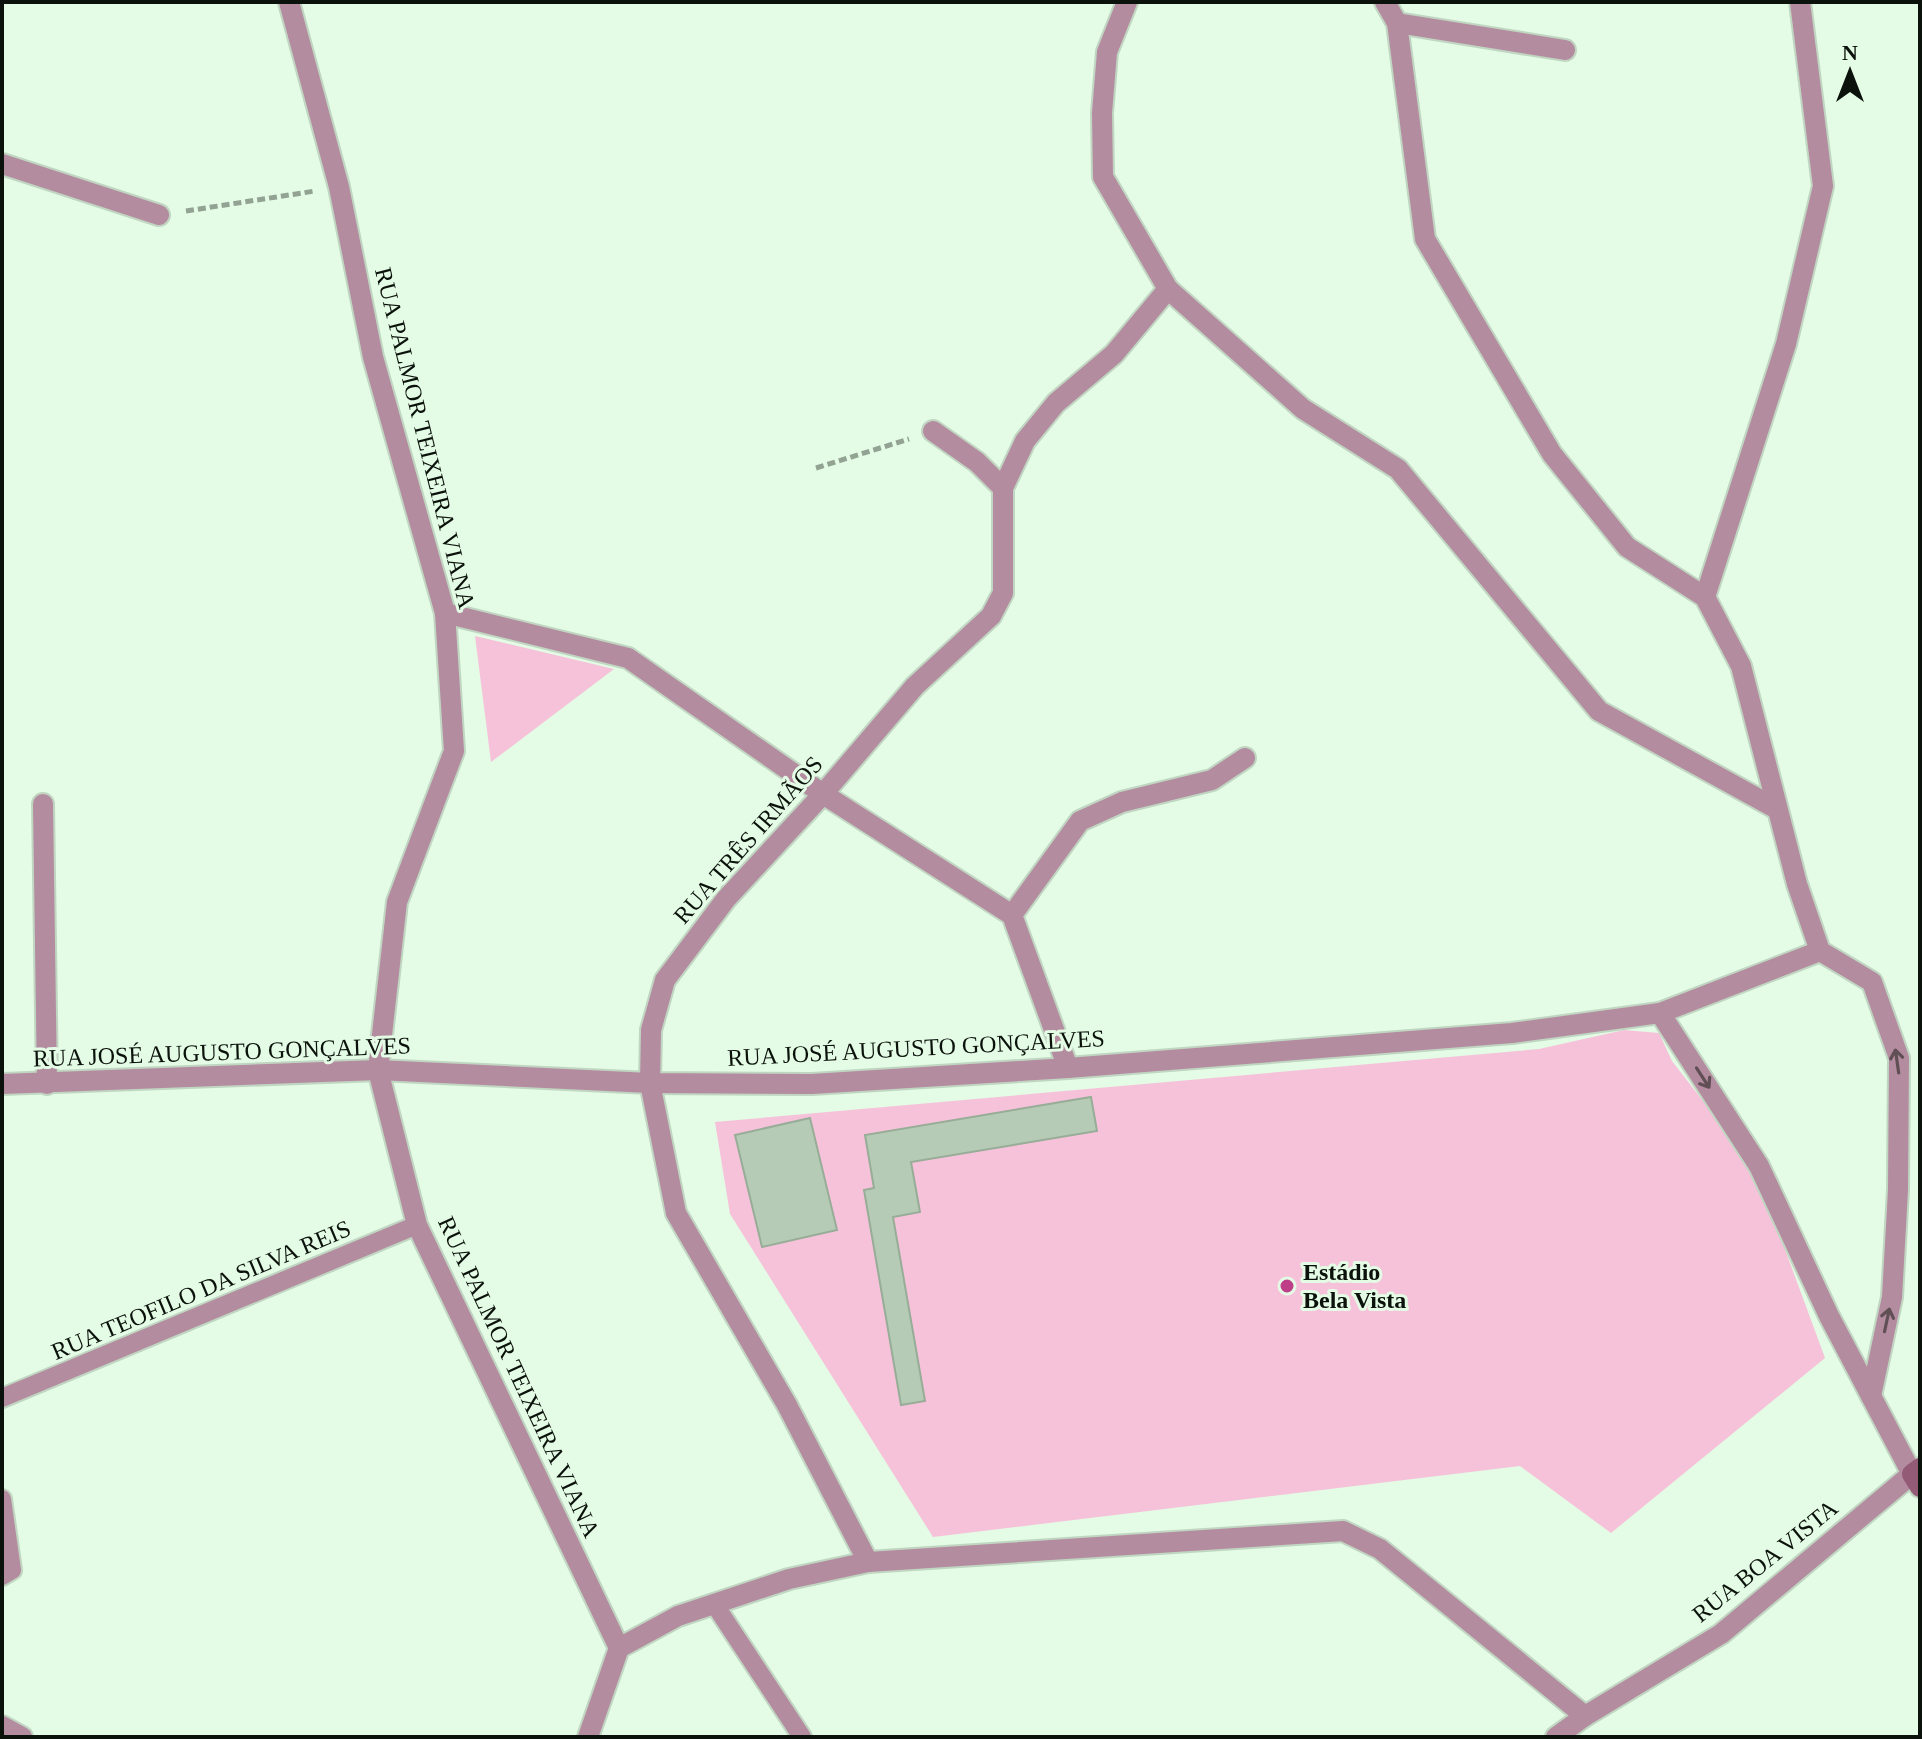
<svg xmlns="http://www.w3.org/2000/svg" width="1922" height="1739" viewBox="0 0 1922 1739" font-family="Georgia,serif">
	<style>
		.green { fill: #f6c2da }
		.building { fill: #b5cbb6; stroke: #98ad98; stroke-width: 2 }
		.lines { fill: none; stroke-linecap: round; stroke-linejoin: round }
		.lane-casing { stroke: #c1d6c2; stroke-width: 22 }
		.street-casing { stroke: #c1d6c2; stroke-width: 24 }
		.secondary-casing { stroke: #c1d6c2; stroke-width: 24 }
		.path { stroke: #92a393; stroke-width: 5; stroke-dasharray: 8 4; stroke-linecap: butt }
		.lane { stroke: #b48c9f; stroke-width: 18 }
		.street { stroke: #b48c9f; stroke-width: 20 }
		.secondary { stroke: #935b76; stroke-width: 20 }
		.oneway { stroke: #604f55 }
		.poi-dot { fill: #bf3e88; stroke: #e4fbe5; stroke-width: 3 }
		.labels { text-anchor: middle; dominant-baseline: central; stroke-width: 6; stroke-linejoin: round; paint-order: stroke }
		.street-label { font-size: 24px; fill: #0b120b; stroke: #e4fbe5 }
		.poi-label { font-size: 24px; font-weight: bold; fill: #0b120b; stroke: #e4fbe5; text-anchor: start }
	</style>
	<rect width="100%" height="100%" fill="#e4fbe5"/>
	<g class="green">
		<polygon points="475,636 614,669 491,762"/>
		<polygon points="1624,1030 1659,1033 1672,1061 1755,1168 1825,1358 1611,1533 1520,1466 933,1537 730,1214 715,1122 1539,1049"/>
	</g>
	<g class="building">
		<polygon points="1091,1097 1097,1131 911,1162 920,1212 893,1217 925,1401 901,1405 864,1190 874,1188 865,1135"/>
		<polygon points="810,1118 837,1230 762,1247 735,1135"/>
	</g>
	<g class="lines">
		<g class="lane-casing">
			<g id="lane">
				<polyline points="2,1398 417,1225"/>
				<polyline points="2,1499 12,1570 2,1576"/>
				<polyline points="715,1605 802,1737"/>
			</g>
		</g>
		<g class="street-casing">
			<g id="street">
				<polyline points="289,2 339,187 373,357 445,613 454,751 397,902 378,1070 417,1225 619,1648"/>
				<polyline points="1127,2 1107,52 1102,113 1103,177 1168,289 1303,409 1398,469 1599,711 1777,809"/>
				<polyline points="1385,2 1397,23 1425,239 1552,454 1627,547 1705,597 1741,666 1797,884 1820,951 1872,982 1899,1058 1898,1190 1892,1297 1871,1396"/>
				<polyline points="1397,23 1565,50"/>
				<polyline points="2,164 159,215"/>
				<polyline points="933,431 977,462 1003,488"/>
				<polyline points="1705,597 1786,344 1823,186 1800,2"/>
				<polyline points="445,613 628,658 823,794 1012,915 1068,1068"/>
				<polyline points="43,804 47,1084"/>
				<polyline points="1012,915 1080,821 1122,802 1212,780 1245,758"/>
				<polyline points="2,1084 378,1070 650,1083 812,1084 1068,1068 1512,1033 1660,1013 1820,951"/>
				<polyline points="868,1562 787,1405 676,1213 650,1083 651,1030 665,980 726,899 823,794 915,686 991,616 1003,593 1003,488 1025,441 1056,403 1114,354 1168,289"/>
				<polyline points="2,1726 22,1737"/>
				<polyline points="588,1737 619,1648 678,1616 789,1579 868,1562 1343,1531 1380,1549 1585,1716"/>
				<polyline points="1556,1737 1585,1716 1721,1634 1912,1474 1829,1316 1759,1166 1660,1013"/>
			</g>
		</g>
		<g class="secondary-casing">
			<polyline id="secondary" points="1920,1468 1912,1474 1920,1487"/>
		</g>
		<g class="path">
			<polyline points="186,211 315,191"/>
			<polyline points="816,468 909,439"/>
		</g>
		<use href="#lane" class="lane"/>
		<use href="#street" class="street"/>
		<use href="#secondary" class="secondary"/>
	</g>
	<defs><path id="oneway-shaft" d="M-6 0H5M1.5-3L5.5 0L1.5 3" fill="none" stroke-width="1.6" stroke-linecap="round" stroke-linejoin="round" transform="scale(2)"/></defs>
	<g class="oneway">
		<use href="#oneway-shaft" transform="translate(1897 1061) rotate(-98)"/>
		<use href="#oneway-shaft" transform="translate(1703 1078) rotate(57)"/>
		<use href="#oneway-shaft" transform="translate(1887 1320) rotate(-78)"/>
	</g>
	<circle class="poi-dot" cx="1287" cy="1286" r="8"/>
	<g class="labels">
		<g class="street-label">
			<text transform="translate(425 438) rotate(76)">RUA PALMOR TEIXEIRA VIANA</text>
			<text transform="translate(748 840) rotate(-49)">RUA TRÊS IRMÃOS</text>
			<text transform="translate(916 1048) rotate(-3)">RUA JOSÉ AUGUSTO GONÇALVES</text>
			<text transform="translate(222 1052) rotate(-2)">RUA JOSÉ AUGUSTO GONÇALVES</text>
			<text transform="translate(201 1290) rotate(-23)">RUA TEOFILO DA SILVA REIS</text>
			<text transform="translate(519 1377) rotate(65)">RUA PALMOR TEIXEIRA VIANA</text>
			<text transform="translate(1765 1561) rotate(-39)">RUA BOA VISTA</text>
		</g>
		<g class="poi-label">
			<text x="1303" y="1272">Estádio<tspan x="1303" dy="28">Bela Vista</tspan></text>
		</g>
	</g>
	<rect width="1922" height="1739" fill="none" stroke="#0b120b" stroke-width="8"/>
	<g transform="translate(1850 72)" stroke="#e4fbe5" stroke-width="6" paint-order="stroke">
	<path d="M0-6L14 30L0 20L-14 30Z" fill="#0b120b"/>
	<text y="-12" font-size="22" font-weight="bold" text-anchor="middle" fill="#0b120b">N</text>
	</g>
</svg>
